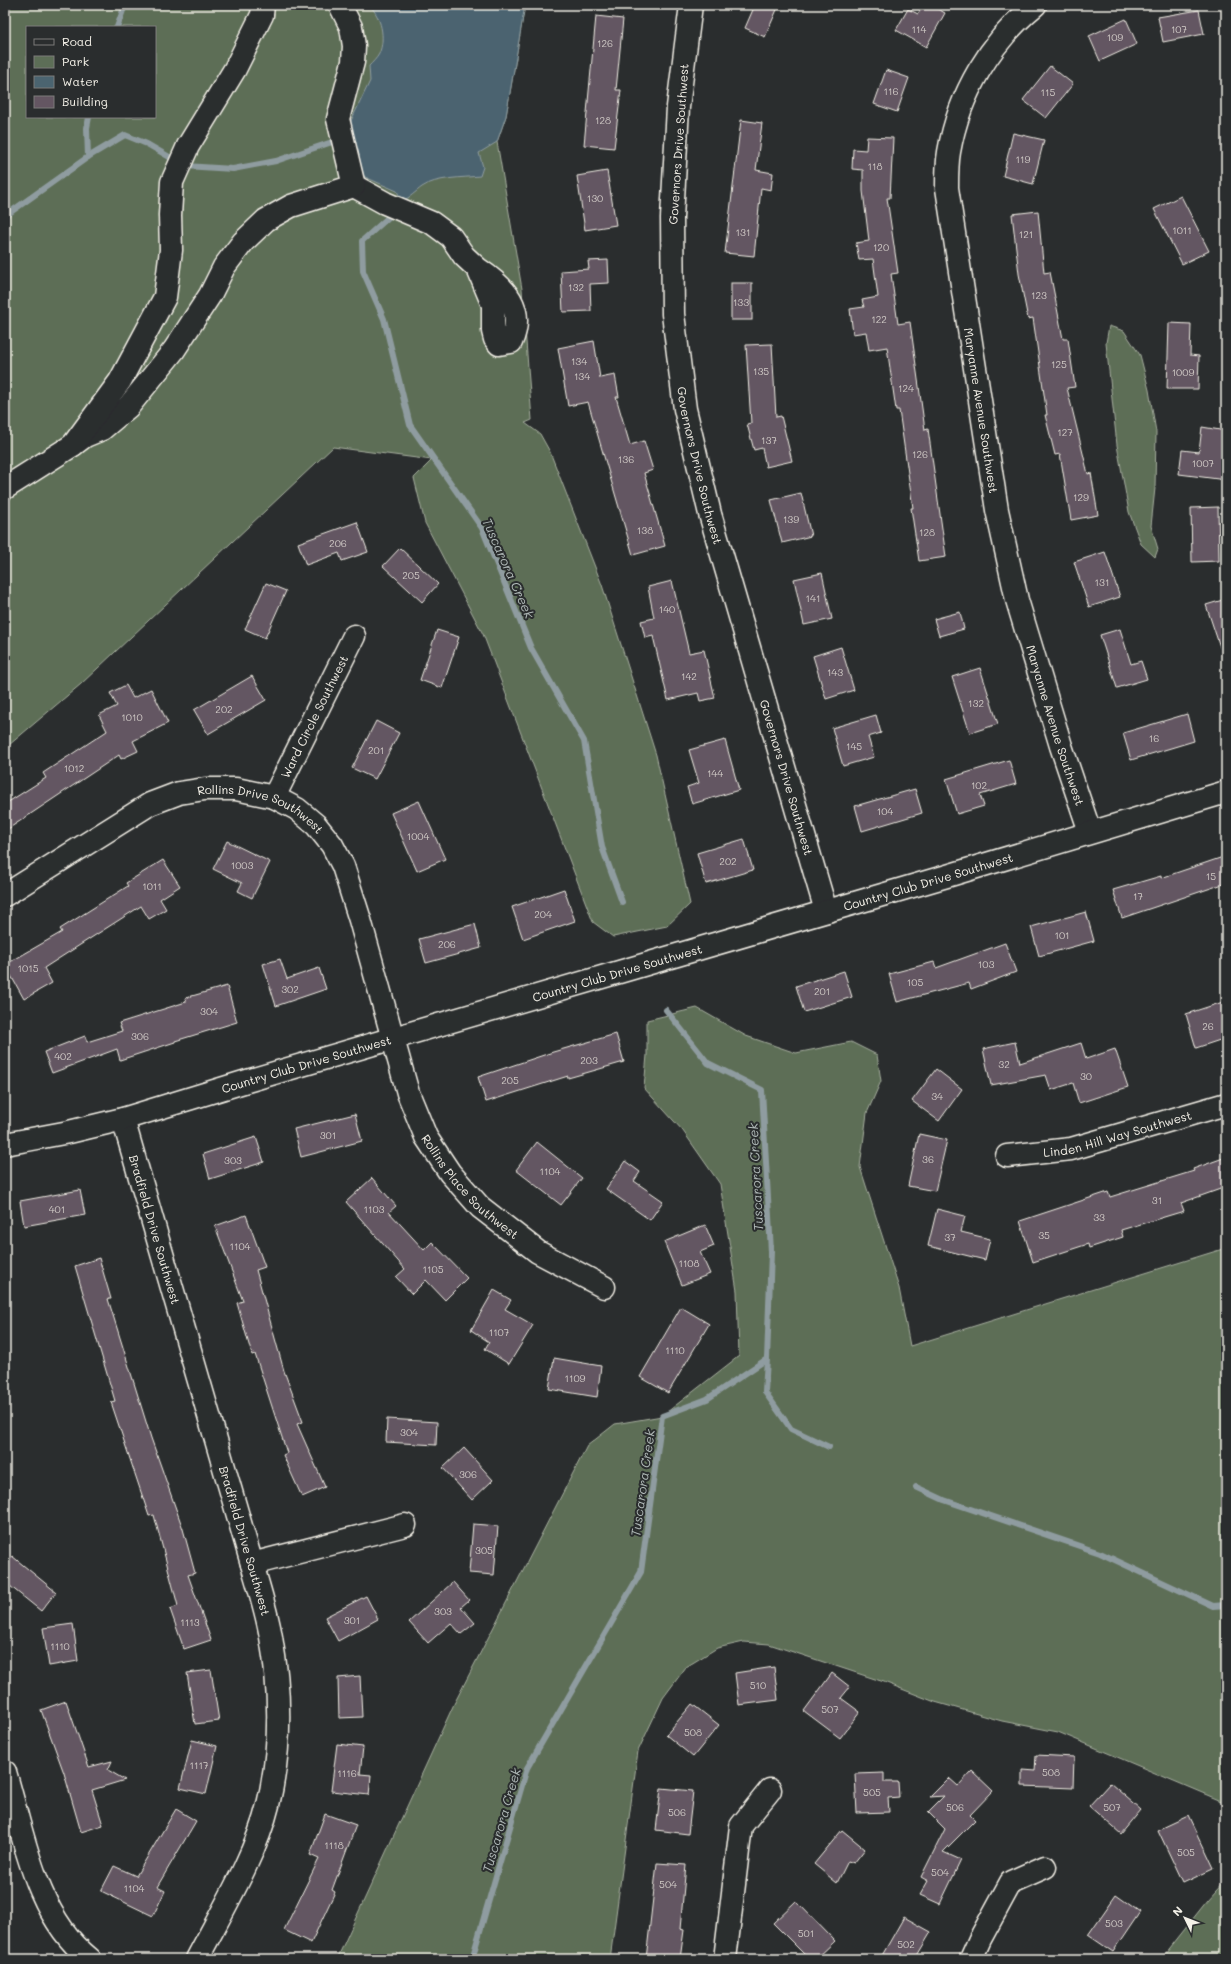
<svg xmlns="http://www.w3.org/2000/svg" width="1231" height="1964" viewBox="0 0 1231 1964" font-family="Mali,sans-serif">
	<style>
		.green { fill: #5d6e57; stroke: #a8b0a0; fill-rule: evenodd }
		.water { fill: #4b6470; stroke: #8f9ca0 }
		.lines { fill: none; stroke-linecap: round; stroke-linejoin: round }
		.stream { stroke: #8f9ca0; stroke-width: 6 }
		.building { fill: #645662; stroke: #f4f1e8 }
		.minor-casing { stroke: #f4f1e8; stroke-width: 25 }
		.minor { stroke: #2a2d2e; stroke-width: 22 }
		.labels { text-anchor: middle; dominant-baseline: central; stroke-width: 4; stroke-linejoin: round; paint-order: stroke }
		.number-label { font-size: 10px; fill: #d0cac6 }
		.street-label { font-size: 12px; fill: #f4f1e8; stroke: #2a2d2e }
		.water-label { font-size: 13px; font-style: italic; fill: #b0b9b8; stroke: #2a2d2e }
	</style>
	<rect width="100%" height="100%" fill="#2a2d2e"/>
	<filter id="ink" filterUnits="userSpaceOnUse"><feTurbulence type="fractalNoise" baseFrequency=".025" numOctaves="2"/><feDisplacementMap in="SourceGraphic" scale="8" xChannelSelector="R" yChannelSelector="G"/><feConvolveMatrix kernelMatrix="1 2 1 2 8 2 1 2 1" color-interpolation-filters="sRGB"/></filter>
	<g filter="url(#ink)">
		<g class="green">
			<path d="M 5,5 L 525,5 L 506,116 L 497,142 L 522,289 L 532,420 L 525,423 L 540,434 L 550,452 L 602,585 L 656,755 L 690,904 L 667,926 L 613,937 L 593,922 L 483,634 L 425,523 L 414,478 L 432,460 L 333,447 L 81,684 L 9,745 L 5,747 ZM 27,27 L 155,27 L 155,117 L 27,117 Z"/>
			<polygon points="1109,326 1124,331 1140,355 1149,390 1156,432 1155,488 1151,526 1158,549 1155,557 1141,544 1129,512 1117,445 1106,343"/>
			<polygon points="697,1008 746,1036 796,1053 851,1042 877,1055 881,1081 867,1113 860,1167 899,1288 910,1346 1226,1248 1226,1803 1058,1732 1002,1721 935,1702 884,1682 769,1644 744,1642 717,1648 686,1667 663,1698 638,1751 610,1959 337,1959 454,1704 587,1446 615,1424 662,1416 739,1356 737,1291 720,1184 683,1131 644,1088 647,1055 647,1020"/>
			<polygon points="1226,1880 1226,1954 1221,1959 1161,1959 1207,1901"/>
		</g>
		<path class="water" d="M 369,5 L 525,5 L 506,116 L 497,142 L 479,153 L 483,167 L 480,176 C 463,178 436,177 422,187 C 415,192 411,197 402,201 L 397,191 L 365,177 L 354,163 L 349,125 L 370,81 L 369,66 C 372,63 377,58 379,54 C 386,38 381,16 369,5 Z"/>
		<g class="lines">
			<g class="stream">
				<polyline points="117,27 125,5"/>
				<polyline points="88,157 87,128 89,117"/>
				<polyline points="391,215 362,241 363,271 384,319 410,425 482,528 531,648 584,741 602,847 622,902"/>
				<polyline points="5,216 88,157 125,135 147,144 185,166 233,169 276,161 338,140"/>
				<polyline points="767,1359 765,1392 791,1429 829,1447"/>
				<polyline points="916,1487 944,1500 1100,1553 1213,1606 1226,1605"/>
				<polyline points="472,1959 527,1768 641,1572 662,1416 707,1399 767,1359 771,1252 762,1090 708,1063 666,1010"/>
			</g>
		</g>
		<g class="building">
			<polygon points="755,5 779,5 765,37 745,28"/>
			<polygon points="923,5 931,5 945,13 926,47 896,30 908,9 918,14"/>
			<polygon points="1199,10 1204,34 1163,42 1158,17"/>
			<polygon points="596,16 623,19 616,90 621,90 614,148 584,145"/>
			<polygon points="1126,19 1137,44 1100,61 1089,36"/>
			<polygon points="1050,66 1073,84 1046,118 1023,100"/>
			<polygon points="886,70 909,78 897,112 874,104"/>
			<polygon points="741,120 762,123 756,170 773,173 771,190 761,188 754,256 725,253"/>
			<polygon points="1013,133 1044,140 1033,184 1003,176"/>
			<polygon points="867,137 893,138 890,198 887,198 898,273 891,274 898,324 910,322 925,430 928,429 946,557 919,561 911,508 913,508 899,410 896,410 887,347 869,350 866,332 853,334 850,309 864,307 862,300 878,297 873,259 859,260 856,243 869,241 863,191 863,170 852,169 853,149 866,150"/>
			<polygon points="607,171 616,225 585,230 577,176"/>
			<polygon points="1181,196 1209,251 1182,264 1154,209"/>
			<polygon points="1038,211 1044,273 1050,272 1063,339 1068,339 1075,387 1067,388 1088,474 1091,473 1098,515 1071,520 1060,454 1055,455 1045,415 1047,415 1033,318 1028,319 1019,274 1012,214"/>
			<polygon points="608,260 609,283 590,284 591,311 563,312 561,271 589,269 588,261"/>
			<rect x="731" y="283" width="21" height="37"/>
			<polygon points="1169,323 1191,324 1190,355 1199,356 1198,389 1167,389"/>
			<polygon points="594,341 600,378 615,375 619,397 616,397 630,445 644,441 653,470 644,473 665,546 633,555 588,402 568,406 558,348"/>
			<polygon points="772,344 776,417 781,416 792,461 766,467 762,448 754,450 747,424 751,423 746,345"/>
			<polygon points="1202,427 1226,431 1226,480 1179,474 1182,450 1199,452"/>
			<polygon points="801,493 811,536 782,543 771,500"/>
			<polygon points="1218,507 1219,561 1192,562 1191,508"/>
			<polygon points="357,522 368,552 342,561 339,553 306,565 298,543"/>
			<polygon points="400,548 438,584 422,602 383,566"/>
			<polygon points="1105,552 1120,597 1089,607 1074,562"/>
			<polygon points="822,573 832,619 804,625 794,579"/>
			<polygon points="672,581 689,653 704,650 715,698 700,701 698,693 668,700 653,636 645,638 641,621 654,618 648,587"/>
			<polygon points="266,583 286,591 265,638 245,629"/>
			<polygon points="1226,599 1226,656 1223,656 1206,605"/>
			<polygon points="960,612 964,629 939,636 934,619"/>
			<polygon points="1120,629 1131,664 1141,661 1147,679 1117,688 1100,635"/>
			<polygon points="437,630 459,637 442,688 420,680"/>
			<polygon points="841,647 854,690 826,699 813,656"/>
			<polygon points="980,668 998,724 970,733 952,677"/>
			<polygon points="252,676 266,700 208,734 194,710"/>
			<polygon points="126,685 133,698 151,689 168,723 133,741 138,751 121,759 119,755 5,831 5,804 46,778 43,773 107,731 99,715 117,706 110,693"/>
			<polygon points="1187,714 1194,741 1131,760 1123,733"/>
			<polygon points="876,715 881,733 868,737 874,757 843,766 832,728"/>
			<polygon points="376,721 399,733 375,779 352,768"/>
			<polygon points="725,740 739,790 692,804 687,787 699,783 689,750"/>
			<polygon points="1009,760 1016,784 980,795 984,806 957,814 946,779"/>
			<polygon points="915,789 922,813 862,831 855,806"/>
			<polygon points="419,801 445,859 417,871 391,813"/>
			<polygon points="744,839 753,870 706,884 697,853"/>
			<polygon points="227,841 270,862 252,898 238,891 242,883 213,869"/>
			<polygon points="1226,856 1226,883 1122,918 1113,890 1161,876 1161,878"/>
			<polygon points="163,860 180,886 160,899 166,909 149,919 141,906 58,959 44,968 52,983 24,999 5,965 62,932 60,929 128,886 126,883"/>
			<polygon points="564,889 575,921 523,939 512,907"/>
			<polygon points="1086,912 1094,941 1039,956 1031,927"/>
			<polygon points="475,924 481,948 426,963 419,939"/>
			<polygon points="1005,943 1016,972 971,989 969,983 897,1002 889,974 934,962 936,968"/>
			<polygon points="280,959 287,979 319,968 326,989 276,1006 263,964"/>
			<polygon points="844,971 852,997 804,1012 796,986"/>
			<polygon points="227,986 237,1022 175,1041 175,1042 120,1060 117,1049 52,1073 44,1052 85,1036 87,1042 122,1031 119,1023 186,1002 185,998"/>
			<polygon points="1226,1001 1226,1038 1196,1048 1186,1014"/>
			<polygon points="616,1034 624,1062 568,1078 568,1076 486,1102 478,1077 553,1052"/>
			<polygon points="1015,1042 1020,1063 1081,1043 1086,1059 1115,1049 1128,1087 1079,1103 1073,1083 1051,1090 1046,1075 991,1085 983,1049"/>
			<polygon points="936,1069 962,1089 939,1121 912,1101"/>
			<polygon points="355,1114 362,1141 301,1157 294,1129"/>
			<polygon points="919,1134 947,1140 935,1191 908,1186"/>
			<polygon points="256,1137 264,1162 210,1179 203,1154"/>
			<polygon points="537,1142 582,1178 561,1205 516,1170"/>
			<polygon points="1226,1157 1226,1187 1181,1203 1184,1211 1121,1230 1123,1237 1089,1248 1088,1244 1033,1262 1020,1221 1108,1192 1110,1197 1194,1171 1193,1169"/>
			<polygon points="625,1161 640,1172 634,1181 663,1201 650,1220 606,1189"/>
			<polygon points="372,1178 396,1206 389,1212 424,1250 432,1242 467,1278 445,1300 426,1280 412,1294 396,1277 405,1269 346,1202"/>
			<polygon points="80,1190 85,1215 24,1226 20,1201"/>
			<polygon points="937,1209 965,1216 961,1232 990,1239 985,1260 928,1246"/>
			<polygon points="246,1215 265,1267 256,1270 284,1371 303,1422 297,1424 325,1487 302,1497 283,1455 287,1453 255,1354 252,1355 237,1303 243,1301 215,1226"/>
			<polygon points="705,1225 714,1246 700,1252 710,1274 682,1285 664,1242"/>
			<polygon points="99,1258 111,1299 108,1299 151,1438 183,1529 195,1573 188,1575 211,1640 184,1649 170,1609 178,1606 154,1515 149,1516 111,1402 115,1401 75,1266"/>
			<polygon points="494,1290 511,1300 505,1309 533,1325 509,1364 485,1349 489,1342 471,1330"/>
			<polygon points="681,1307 709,1324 668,1393 640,1377"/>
			<polygon points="554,1358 601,1366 597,1397 549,1389"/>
			<polygon points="387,1419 437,1422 436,1445 386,1442"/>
			<polygon points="464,1448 493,1480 472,1500 443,1468"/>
			<polygon points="473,1524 498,1526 494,1575 469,1573"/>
			<polygon points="12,1556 56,1592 41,1611 5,1582 5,1565"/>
			<polygon points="453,1582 469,1600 461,1607 475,1623 461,1634 451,1623 428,1643 409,1622"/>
			<polygon points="366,1596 378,1619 338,1641 325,1617"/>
			<polygon points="73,1624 78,1661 49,1666 43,1628"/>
			<polygon points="774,1667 778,1700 739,1705 735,1673"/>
			<polygon points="211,1670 219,1721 195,1724 187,1673"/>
			<polygon points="832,1673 850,1687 841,1698 860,1712 840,1738 804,1711"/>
			<polygon points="360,1676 362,1717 339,1718 338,1678"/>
			<polygon points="66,1701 89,1767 112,1761 108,1770 125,1780 92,1790 103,1825 81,1832 64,1773 41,1710"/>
			<polygon points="692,1704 719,1725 693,1757 666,1735"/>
			<polygon points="192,1740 217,1746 206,1794 180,1788"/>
			<polygon points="337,1744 363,1747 360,1774 371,1775 369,1795 331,1791"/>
			<polygon points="1036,1755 1074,1757 1073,1788 1022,1786 1022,1770 1035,1771"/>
			<polygon points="972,1771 993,1791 970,1815 975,1820 943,1852 961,1860 940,1904 920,1895 928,1881 921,1877 945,1829 928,1812 944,1796 930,1797 949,1778 958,1786"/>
			<polygon points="884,1773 884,1782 898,1782 899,1797 888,1798 889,1812 857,1813 855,1774"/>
			<polygon points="1110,1783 1141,1810 1121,1834 1089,1806"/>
			<polygon points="661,1788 693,1791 688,1834 656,1830"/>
			<polygon points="176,1809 196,1821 157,1887 165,1891 153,1916 101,1891 114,1866 136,1876"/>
			<polygon points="325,1814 356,1825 332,1890 335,1892 311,1943 284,1930 319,1859 310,1855"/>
			<polygon points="1188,1816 1213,1869 1183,1883 1158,1830"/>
			<polygon points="842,1830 865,1849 854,1863 848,1861 837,1883 814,1864"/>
			<polygon points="657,1863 686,1865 680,1929 684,1930 680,1959 646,1959"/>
			<polygon points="1116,1895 1140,1912 1113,1952 1088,1935"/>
			<polygon points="796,1901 835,1941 816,1959 809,1959 773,1923"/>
			<polygon points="904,1917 931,1932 915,1959 880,1959"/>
		</g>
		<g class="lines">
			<g class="minor-casing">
				<g id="minor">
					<path id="s1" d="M 691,5 L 678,107 L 672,218 L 673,314 L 685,409 L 710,514 L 826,911"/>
					<path id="s2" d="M 1035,5 C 990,42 959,94 949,152 C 947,163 947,176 947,188 L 997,510 L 1017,600 L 1061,746 L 1090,832"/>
					<path d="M 354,186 L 385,203 L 432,223 L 451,237 L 464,256 L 478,269 L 493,305 L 493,331 L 495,339 L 499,344 L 511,342 C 526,308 505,287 478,269"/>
					<polyline points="73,445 85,436 102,429 128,407 174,350 210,295 224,267 243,242 266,220 291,206 354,186 338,119 353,62 354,46 351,27 340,5"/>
					<polyline points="5,488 73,445 120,381 165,297 171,250 170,215 172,182 188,146 235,69 262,15 263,5"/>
					<path id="s3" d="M 274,797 L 354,636"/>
					<path id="s4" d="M 5,895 L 150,804 L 179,793 L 205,789 L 236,789 L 274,797 L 297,809 L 316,825 L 332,845 L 343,866 L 360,920 L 408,1093 L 426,1137 L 450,1173 L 480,1207 L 538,1252 L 604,1287"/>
					<path id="s5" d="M 123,1119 L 252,1564 C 259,1588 267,1613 271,1637 C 281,1693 281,1750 268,1805 C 256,1855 221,1913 197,1959"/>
					<path id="s6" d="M 5,1144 L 69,1132 L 123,1119 L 247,1081 L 947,876 L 1226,792"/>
					<path id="s7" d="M 1007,1156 L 1071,1149 L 1226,1104"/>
					<polyline points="252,1564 405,1525"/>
					<path d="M 5,1772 C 24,1836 35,1915 90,1959"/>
					<polyline points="725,1959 741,1826 770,1790"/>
					<polyline points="971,1959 980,1939 1011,1882 1045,1867"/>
				</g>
			</g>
			<use href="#minor" class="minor"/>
		</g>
	</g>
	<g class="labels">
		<g class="number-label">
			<text x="919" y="29">114</text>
			<text x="1179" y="29">107</text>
			<text x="1115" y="37">109</text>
			<text x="605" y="43">126</text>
			<text x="891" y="91">116</text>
			<text x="1048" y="92">115</text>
			<text x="603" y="120">128</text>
			<text x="1023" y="159">119</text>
			<text x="875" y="166">118</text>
			<text x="595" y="198">130</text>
			<text x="1182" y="230">1011</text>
			<text x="743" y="232">131</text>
			<text x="1026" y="234">121</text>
			<text x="881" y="247">120</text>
			<text x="576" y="287">132</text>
			<text x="1039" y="295">123</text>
			<text x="741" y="302">133</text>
			<text x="879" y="319">122</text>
			<text x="579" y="361">134</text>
			<text x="1059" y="364">125</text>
			<text x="761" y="371">135</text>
			<text x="1183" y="372">1009</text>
			<text x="582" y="376">134</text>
			<text x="906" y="388">124</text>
			<text x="1065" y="432">127</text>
			<text x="769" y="440">137</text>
			<text x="920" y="454">126</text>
			<text x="626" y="459">136</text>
			<text x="1203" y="463">1007</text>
			<text x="1081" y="497">129</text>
			<text x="791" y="519">139</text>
			<text x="645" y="530">138</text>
			<text x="927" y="532">128</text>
			<text x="338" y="543">206</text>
			<text x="411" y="575">205</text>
			<text x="1102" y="582">131</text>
			<text x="813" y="598">141</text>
			<text x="667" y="609">140</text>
			<text x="835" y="672">143</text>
			<text x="689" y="676">142</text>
			<text x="976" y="703">132</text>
			<text x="224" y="709">202</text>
			<text x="132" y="717">1010</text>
			<text x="1154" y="738">16</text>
			<text x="854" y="746">145</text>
			<text x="376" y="750">201</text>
			<text x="74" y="768">1012</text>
			<text x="715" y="773">144</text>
			<text x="979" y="785">102</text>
			<text x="885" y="811">104</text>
			<text x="418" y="836">1004</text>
			<text x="728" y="861">202</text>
			<text x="242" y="865">1003</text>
			<text x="1211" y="876">15</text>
			<text x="152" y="886">1011</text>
			<text x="1138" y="896">17</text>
			<text x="543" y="914">204</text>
			<text x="1062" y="935">101</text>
			<text x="447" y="944">206</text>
			<text x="986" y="964">103</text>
			<text x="28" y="968">1015</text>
			<text x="915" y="982">105</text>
			<text x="290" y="989">302</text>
			<text x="822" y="991">201</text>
			<text x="209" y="1011">304</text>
			<text x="1208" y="1026">26</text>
			<text x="140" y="1036">306</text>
			<text x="63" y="1056">402</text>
			<text x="589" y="1060">203</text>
			<text x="1004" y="1064">32</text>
			<text x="1086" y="1076">30</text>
			<text x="510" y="1080">205</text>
			<text x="937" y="1096">34</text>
			<text x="328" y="1135">301</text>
			<text x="928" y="1159">36</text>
			<text x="233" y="1160">303</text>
			<text x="550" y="1171">1104</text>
			<text x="1157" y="1200">31</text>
			<text x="57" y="1209">401</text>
			<text x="374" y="1209">1103</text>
			<text x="1099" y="1217">33</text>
			<text x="1044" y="1235">35</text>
			<text x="950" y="1237">37</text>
			<text x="240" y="1246">1104</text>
			<text x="689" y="1263">1108</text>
			<text x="433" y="1269">1105</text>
			<text x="499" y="1332">1107</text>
			<text x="675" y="1350">1110</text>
			<text x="575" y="1378">1109</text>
			<text x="409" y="1432">304</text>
			<text x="468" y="1474">306</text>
			<text x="484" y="1550">305</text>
			<text x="443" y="1611">303</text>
			<text x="352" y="1620">301</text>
			<text x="190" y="1622">1113</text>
			<text x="60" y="1646">1110</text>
			<text x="758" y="1685">510</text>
			<text x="830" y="1709">507</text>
			<text x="693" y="1732">508</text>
			<text x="199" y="1765">1117</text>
			<text x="1051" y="1772">508</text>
			<text x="347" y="1773">1116</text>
			<text x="872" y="1792">505</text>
			<text x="955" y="1807">506</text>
			<text x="1112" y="1807">507</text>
			<text x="677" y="1812">506</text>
			<text x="334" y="1845">1118</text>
			<text x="1186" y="1852">505</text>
			<text x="940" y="1872">504</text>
			<text x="668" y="1884">504</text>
			<text x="134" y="1888">1104</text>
			<text x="1114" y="1923">503</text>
			<text x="806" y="1933">501</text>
			<text x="906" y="1944">502</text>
		</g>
		<g class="street-label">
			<text transform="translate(678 144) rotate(-86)">Governors Drive Southwest</text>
			<text stroke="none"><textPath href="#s2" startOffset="435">Maryanne Avenue Southwest</textPath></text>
			<text stroke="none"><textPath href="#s1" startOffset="464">Governors Drive Southwest</textPath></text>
			<text stroke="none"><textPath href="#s3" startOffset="90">Ward Circle Southwest</textPath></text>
			<text stroke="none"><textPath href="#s2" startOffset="759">Maryanne Avenue Southwest</textPath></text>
			<text stroke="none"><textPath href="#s1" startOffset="788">Governors Drive Southwest</textPath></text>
			<text stroke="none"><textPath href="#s4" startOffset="289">Rollins Drive Southwest</textPath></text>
			<text stroke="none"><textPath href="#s6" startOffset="960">Country Club Drive Southwest</textPath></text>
			<text stroke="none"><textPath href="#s6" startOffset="636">Country Club Drive Southwest</textPath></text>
			<text stroke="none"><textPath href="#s6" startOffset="312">Country Club Drive Southwest</textPath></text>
			<text stroke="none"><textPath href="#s7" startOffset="113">Linden Hill Way Southwest</textPath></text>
			<text stroke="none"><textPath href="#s4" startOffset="749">Rollins Place Southwest</textPath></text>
			<text stroke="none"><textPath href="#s5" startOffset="115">Bradfield Drive Southwest</textPath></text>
			<text stroke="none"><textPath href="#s5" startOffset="439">Bradfield Drive Southwest</textPath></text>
		</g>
		<g class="water-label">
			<text transform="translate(509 568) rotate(66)">Tuscarora Creek</text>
			<text transform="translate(755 1177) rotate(-93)">Tuscarora Creek</text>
			<text transform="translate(642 1483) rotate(-82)">Tuscarora Creek</text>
			<text transform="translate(501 1820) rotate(-74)">Tuscarora Creek</text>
		</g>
	</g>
	<rect width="1231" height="1964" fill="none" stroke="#2a2d2e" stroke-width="20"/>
	<rect x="10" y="10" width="1211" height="1944" fill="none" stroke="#f4f1e8" stroke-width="1.5" filter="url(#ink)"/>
	<rect x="26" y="26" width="130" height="92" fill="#2a2d2e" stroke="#7b7b78"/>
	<rect x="34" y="39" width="20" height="6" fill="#2a2d2e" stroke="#7b7b78"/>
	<text x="62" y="46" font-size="12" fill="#f4f1e8">Road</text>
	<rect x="34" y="56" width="20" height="12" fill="#5d6e57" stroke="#7b7b78"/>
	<text x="62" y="66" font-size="12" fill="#f4f1e8">Park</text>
	<rect x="34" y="76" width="20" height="12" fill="#4b6470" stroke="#7b7b78"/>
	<text x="62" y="86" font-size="12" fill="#f4f1e8">Water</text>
	<rect x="34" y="96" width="20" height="12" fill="#645662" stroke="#7b7b78"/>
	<text x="62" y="106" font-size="12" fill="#f4f1e8">Building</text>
	<g transform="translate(1185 1918) rotate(313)" stroke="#2a2d2e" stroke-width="3" paint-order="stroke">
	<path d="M0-3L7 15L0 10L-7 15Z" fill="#f4f1e8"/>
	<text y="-6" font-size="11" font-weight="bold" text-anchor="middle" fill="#f4f1e8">N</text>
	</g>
</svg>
